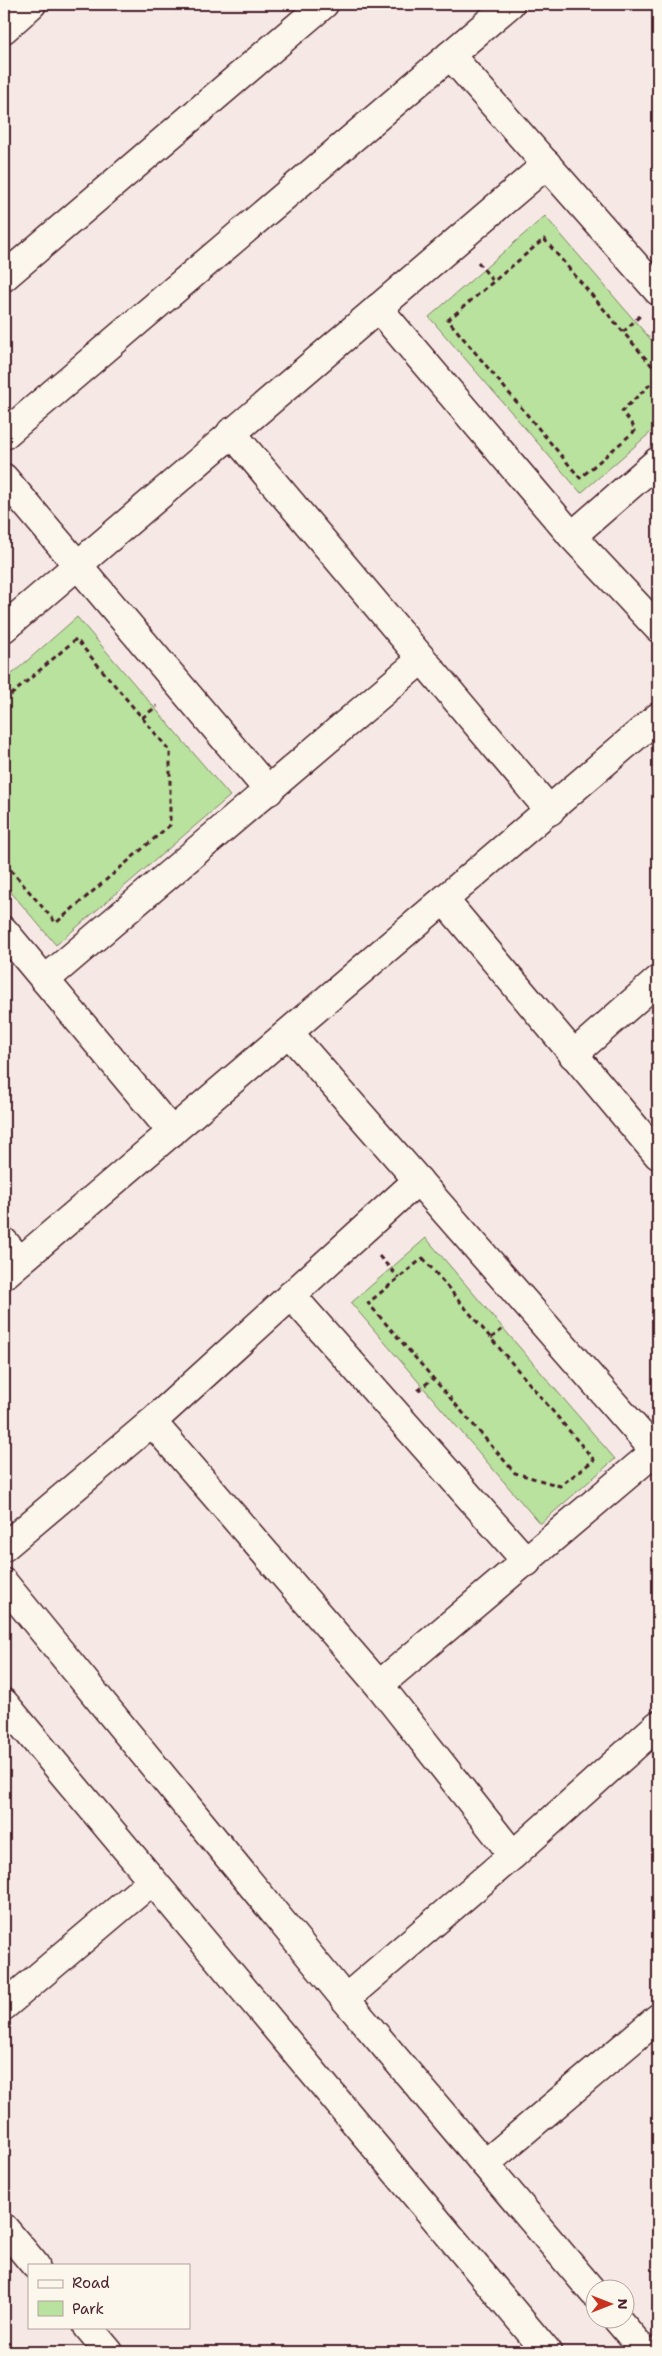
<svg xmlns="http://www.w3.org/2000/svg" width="662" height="2356" viewBox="0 0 662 2356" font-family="'Shantell Sans',sans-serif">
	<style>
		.green { fill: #b8e29e; stroke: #818064 }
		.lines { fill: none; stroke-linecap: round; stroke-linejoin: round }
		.street-casing { stroke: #4a1f2b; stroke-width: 31 }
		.secondary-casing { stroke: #4a1f2b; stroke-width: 31 }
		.path { stroke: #4a1f2b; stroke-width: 3; stroke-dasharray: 5 4; stroke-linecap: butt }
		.street { stroke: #fbf7ec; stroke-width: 28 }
		.secondary { stroke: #fbf7ec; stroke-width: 28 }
	</style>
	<rect width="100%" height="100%" fill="#f6e9e5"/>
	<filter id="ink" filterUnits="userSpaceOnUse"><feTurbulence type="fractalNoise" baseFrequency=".02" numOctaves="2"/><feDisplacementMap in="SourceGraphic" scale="10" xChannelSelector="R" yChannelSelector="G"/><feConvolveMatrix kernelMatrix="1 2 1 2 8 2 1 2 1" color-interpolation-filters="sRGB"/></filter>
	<g filter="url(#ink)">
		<g class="green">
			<polygon points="545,216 658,348 658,426 581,493 429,317"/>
			<polygon points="77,617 230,796 56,945 4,884 4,681"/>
			<polygon points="426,1238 615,1459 540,1524 351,1303"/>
		</g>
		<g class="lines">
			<g class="street-casing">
				<g id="street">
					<polyline points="4,29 32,4"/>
					<polyline points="450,55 658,291"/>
					<polyline points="378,308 572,536 658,628"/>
					<polyline points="231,432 550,811"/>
					<polyline points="4,478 269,791"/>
					<polyline points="572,536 658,461"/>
					<polyline points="4,628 547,164"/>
					<polyline points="445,901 658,1155"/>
					<polyline points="4,931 172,1132"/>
					<polyline points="45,980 422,659"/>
					<polyline points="289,1033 655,1451"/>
					<polyline points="573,1055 658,980"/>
					<polyline points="4,1242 20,1261"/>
					<polyline points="4,1275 658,717"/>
					<polyline points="291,1295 527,1562"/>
					<polyline points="152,1422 379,1685 513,1855"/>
					<polyline points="4,1547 152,1422 418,1180"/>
					<polyline points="4,1583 345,1999 594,2293"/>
					<polyline points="379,1685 658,1449"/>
					<polyline points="4,1703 547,2352"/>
					<polyline points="345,1999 513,1855 658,1725"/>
					<polyline points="4,2006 152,1881"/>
					<polyline points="485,2164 658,2018"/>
					<polyline points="4,2228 35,2265"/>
					<polyline points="616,2318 645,2352"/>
					<polyline points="88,2327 109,2352"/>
				</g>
			</g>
			<g class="secondary-casing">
				<g id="secondary">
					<polyline points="4,277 324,4"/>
					<polyline points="4,435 510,4"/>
				</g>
			</g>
			<g class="path">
				<polyline points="478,262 493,281"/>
				<polyline points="623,332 641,315"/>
				<polyline points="658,373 544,239 448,320 580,478 636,430 622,411 658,377"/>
				<polyline points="4,701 76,639 170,751 170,825 56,923 4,862"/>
				<polyline points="142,718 157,706"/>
				<polyline points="379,1256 399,1278"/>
				<polygon points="423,1258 594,1460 560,1486 515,1473 368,1303"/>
				<polyline points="491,1338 504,1328"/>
				<polyline points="418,1391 433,1378"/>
			</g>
			<use href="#street" class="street"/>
			<use href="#secondary" class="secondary"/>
		</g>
	</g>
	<rect width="662" height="2356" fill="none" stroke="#fbf7ec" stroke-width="20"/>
	<rect x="10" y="10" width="642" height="2336" fill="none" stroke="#4a1f2b" stroke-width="2" filter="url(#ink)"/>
	<rect x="28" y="2264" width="162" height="65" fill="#fbf7ec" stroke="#b4a19f"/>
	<rect x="38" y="2280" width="25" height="8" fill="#fbf7ec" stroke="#b4a19f"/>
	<text x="72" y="2288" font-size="15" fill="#4a1f2b">Road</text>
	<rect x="38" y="2301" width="25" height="15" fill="#b8e29e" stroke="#b4a19f"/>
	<text x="72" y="2314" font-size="15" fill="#4a1f2b">Park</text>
	<g transform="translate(610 2304) rotate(90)"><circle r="24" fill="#fbf7ec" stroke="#b4a19f"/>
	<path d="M0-4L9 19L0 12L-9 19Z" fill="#c8321e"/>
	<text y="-8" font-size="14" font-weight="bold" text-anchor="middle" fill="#4a1f2b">N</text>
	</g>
</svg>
